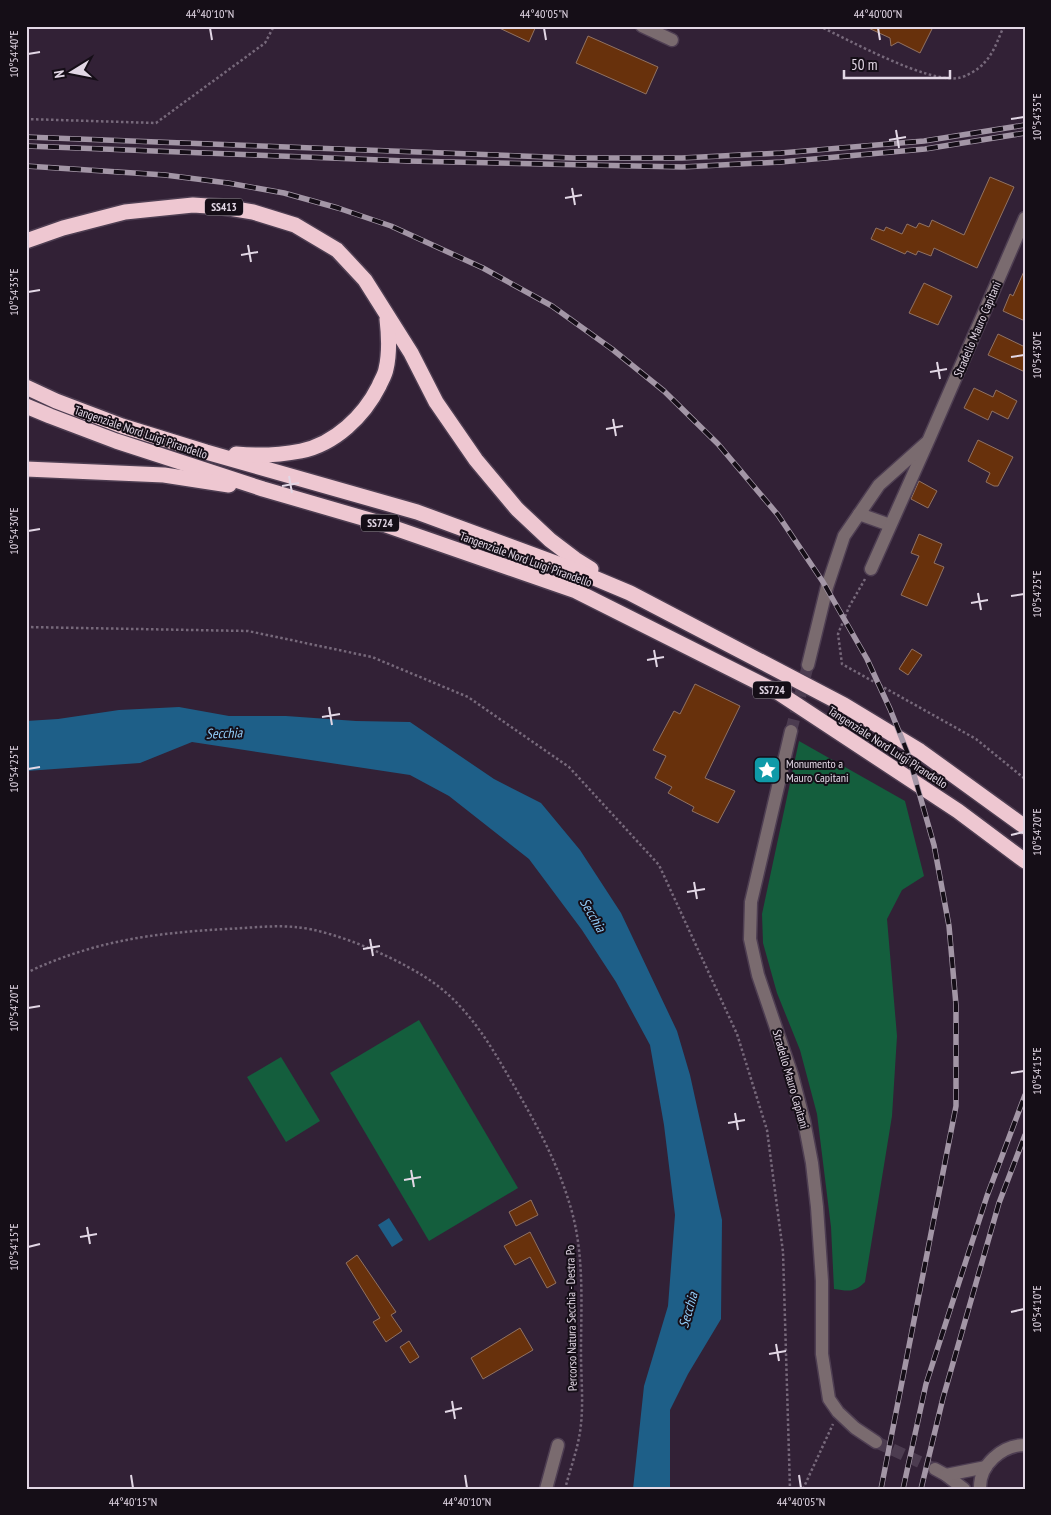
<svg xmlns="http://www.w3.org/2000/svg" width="1051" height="1515" viewBox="0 0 1051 1515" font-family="'PT Sans Narrow',sans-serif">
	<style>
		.green { fill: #145e3d }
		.water { fill: #1e5f88 }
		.building { fill: #68310c; stroke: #917262 }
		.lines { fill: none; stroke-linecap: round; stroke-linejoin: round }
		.minor-tunnel { stroke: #4c3c50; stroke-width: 12; stroke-dasharray: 12 6; stroke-linecap: butt }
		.minor-casing { stroke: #4e3e52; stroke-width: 15 }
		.highway-casing { stroke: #4e3e52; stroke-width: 18 }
		.path { stroke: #77697b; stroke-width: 2.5; stroke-dasharray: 2.5 2.5; stroke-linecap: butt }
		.minor { stroke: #7a6b6f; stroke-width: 12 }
		.highway { stroke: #eec7d1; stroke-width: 15 }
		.rail-casing { stroke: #a396a6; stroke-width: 5.5 }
		.rail { stroke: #150e17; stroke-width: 4; stroke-dasharray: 11; stroke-linecap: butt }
		.ticks { fill: none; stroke: #e2d7e5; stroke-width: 2 }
		.labels { text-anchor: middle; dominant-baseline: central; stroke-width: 4; stroke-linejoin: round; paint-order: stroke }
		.shield { fill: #150e17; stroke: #a49ba7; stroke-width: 1 }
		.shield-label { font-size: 11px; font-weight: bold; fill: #e2d7e5 }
		.street-label { font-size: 12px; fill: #e2d7e5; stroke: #150e17 }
		.poi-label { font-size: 12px; fill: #e2d7e5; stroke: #150e17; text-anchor: start }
		.water-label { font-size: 14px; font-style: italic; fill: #92cdf9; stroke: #150e17 }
		.neatline { fill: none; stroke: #e2d7e5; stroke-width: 2 }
		.ticks-label { font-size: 12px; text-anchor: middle; fill: #e2d7e5 }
	</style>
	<rect width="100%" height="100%" fill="#322136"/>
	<g class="green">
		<path d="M 799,741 L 905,801 L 924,876 L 902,890 L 887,919 L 897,1036 L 892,1116 L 865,1282 C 854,1293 848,1291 834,1289 L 831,1227 L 817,1114 L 800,1050 L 777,993 L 763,943 L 762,914 Z"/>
		<polygon points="419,1020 518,1188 429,1241 330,1073"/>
		<polygon points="281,1057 320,1121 286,1142 247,1077"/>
	</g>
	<g class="water">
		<polygon points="179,707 229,716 286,716 356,721 410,722 494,779 541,803 580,850 621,913 677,1031 690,1075 722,1220 721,1319 688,1374 670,1410 670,1489 633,1489 644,1386 668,1306 675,1215 664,1125 650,1045 616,982 582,930 529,859 449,796 410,775 192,742 140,763 26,771 26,721 58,719 119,710"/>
		<polygon points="389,1218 403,1240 392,1247 378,1225"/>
	</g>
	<g class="building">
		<polygon points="495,26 536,26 529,42"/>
		<polygon points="864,26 925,26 932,29 920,53 898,42 891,46 890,38"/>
		<polygon points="588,36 658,67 646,94 576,63"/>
		<polygon points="990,177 1014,187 977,268 934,248 931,256 918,251 916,255 907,251 905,254 871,239 876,228 884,231 886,227 902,234 907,224 916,228 919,223 929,227 932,220 964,235"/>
		<polygon points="1025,269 1025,321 1003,311 1010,294 1013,296"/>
		<polygon points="924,283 952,296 938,325 909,313"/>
		<polygon points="998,334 1025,347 1025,372 988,355"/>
		<polygon points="974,388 993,397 996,390 1017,401 1008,419 992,411 988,420 964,408"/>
		<polygon points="978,440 1013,457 998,486 994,486 986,482 990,473 968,461"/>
		<polygon points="919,481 937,491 928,508 911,499"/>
		<polygon points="919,534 942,544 934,563 944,567 927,606 901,595 919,556 911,553"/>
		<polygon points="912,649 922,655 908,675 899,669"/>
		<polygon points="695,684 740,706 705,778 735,791 718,823 692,811 694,807 668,793 672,787 655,778 666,756 653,750 674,711 680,714"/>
		<polygon points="531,1200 538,1215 516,1226 509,1212"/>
		<polygon points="530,1232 556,1283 547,1288 530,1257 515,1265 504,1246"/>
		<polygon points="357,1255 396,1312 391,1315 402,1331 386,1342 373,1322 380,1318 346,1263"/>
		<polygon points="520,1328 533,1350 483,1379 471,1358"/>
		<polygon points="409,1341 419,1357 410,1363 400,1347"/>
	</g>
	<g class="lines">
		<g class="minor-tunnel">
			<polyline points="791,731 808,665"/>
			<polyline points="876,1442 935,1469"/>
		</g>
		<g class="minor-casing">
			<g id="minor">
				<polyline points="642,26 672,40"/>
				<polyline points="859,514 890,525"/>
				<polyline points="871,569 929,439 1025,218"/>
				<polyline points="808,665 827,587 844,536 879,485 926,443"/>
				<polyline points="791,731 751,902 750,939 758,975 792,1075 804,1121 812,1163 817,1207 822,1281 822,1354 829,1399 838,1412 855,1428 876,1442"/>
				<polyline points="935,1469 946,1475 964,1489"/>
				<polyline points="946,1475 986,1467"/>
				<polyline points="546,1489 558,1445"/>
				<path d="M 980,1489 C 979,1465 1002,1445 1025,1445"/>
			</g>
		</g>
		<g class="highway-casing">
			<g id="highway">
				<polyline points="26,241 63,228 125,212 193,205 223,207 253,212 295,225 337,250 365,280 411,353 436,402 476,460 517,509 550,540 575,559 591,569"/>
				<polyline points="26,387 56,401 122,426 206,452 417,512 580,572 630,593 844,705 920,751 1025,827"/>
				<polyline points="26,406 50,416 116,441 263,489 380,523 576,591 779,693 958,811 1025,861"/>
				<path d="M 236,454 C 257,456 280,455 301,451 C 335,444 364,416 379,386 C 381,381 385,375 386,369 C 390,352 389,336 387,319"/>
				<polyline points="26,469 164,475 229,485"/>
			</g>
		</g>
		<g class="path">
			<path d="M 819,26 C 849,40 927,83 958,78 C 966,77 979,69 984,63 C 994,53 998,39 1004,26"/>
			<polyline points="26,119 156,123 265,43 274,26"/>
			<polyline points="865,579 849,607 838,634 842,664 976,739 1025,779"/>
			<polyline points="26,627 248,631 372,657 468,697 569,767 659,865 737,1034 767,1130 783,1252 790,1489"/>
			<path d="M 26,973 C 93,941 153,933 226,929 C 249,928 272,925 295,927 C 335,930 407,962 438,986 C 470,1011 490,1044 510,1079 C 533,1118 556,1159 569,1202 C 585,1251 581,1303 581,1353 C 581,1379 584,1406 580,1432 C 577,1451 570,1470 565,1489"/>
			<polyline points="803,1489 833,1424"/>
		</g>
		<use href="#minor" class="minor"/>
		<use href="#highway" class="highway"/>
		<g class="rail-casing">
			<g id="rail">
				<polyline points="26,137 574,158 682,158 781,153 924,141 1025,125"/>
				<polyline points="26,146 407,161 682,167 781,162 925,149 1025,133"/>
				<polyline points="26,166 165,175 228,183 284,193 338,208 391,226 483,268 552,306 612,349 664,391 718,444 778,515 823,582 867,659 890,709 908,754 934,845 949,926 956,1005 956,1106 881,1489"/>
				<polyline points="903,1489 926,1384 987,1196 1025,1095"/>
				<polyline points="921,1489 943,1398 999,1203 1025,1135"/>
			</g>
		</g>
		<use href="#rail" class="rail"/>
	</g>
	<path class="ticks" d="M 210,28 L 212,40M 544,28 L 546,40M 878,28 L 880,40M 28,54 L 40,52M 1011,119 L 1024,117M 896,130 L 899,148M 889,140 L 906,137M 572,188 L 575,205M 565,198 L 582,195M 248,245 L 251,262M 241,255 L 258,252M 28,292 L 40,290M 1011,357 L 1024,355M 937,362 L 940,379M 930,372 L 947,369M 613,419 L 616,436M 606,429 L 623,426M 289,476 L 292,493M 282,486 L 299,483M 28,531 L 40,529M 978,593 L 981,610M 1011,596 L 1024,594M 971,603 L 988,600M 654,650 L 657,667M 647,660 L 664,657M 329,707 L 332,725M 322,717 L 340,714M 28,769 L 40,767M 1011,835 L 1024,832M 694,882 L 697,899M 687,892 L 705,889M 370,939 L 373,956M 363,949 L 380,946M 28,1008 L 40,1006M 1011,1073 L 1024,1071M 735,1113 L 738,1130M 728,1123 L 745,1120M 411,1170 L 414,1187M 404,1180 L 421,1177M 87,1227 L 90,1244M 80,1237 L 97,1234M 28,1247 L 40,1244M 1011,1312 L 1024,1309M 776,1344 L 779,1361M 769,1354 L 786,1351M 452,1401 L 455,1419M 445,1412 L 462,1408M 131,1475 L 133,1488M 465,1475 L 467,1488M 799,1475 L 801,1488"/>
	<defs>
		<g id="sight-square" transform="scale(1.4375)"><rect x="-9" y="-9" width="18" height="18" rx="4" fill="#0f9aa8" stroke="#150e17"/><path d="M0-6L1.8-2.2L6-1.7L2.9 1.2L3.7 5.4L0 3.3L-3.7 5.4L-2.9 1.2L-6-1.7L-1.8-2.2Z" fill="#fff"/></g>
	</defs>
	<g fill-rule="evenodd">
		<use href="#sight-square" x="767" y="770"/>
	</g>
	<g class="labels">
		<g class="shield">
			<rect x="205" y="198.5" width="38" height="17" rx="4"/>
			<rect x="361" y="514.5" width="38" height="17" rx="4"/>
			<rect x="753" y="681.5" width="38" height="17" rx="4"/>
		</g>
		<g class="shield-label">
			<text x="224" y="207">SS413</text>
			<text x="380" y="523">SS724</text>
			<text x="772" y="690">SS724</text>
		</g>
		<g class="street-label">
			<text transform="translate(977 329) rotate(-67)">Stradello Mauro Capitani</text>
			<text transform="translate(141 432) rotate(19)">Tangenziale Nord Luigi Pirandello</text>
			<text transform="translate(526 559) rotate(20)">Tangenziale Nord Luigi Pirandello</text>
			<text transform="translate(888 747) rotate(33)">Tangenziale Nord Luigi Pirandello</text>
			<text transform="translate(791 1079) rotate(74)">Stradello Mauro Capitani</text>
			<text transform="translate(571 1318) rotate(-91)">Percorso Natura Secchia - Destra Po</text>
		</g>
		<g class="poi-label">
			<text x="786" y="763">Monumento a<tspan x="786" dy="14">Mauro Capitani</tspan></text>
		</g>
		<g class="water-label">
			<text transform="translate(224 733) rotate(-2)">Secchia</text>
			<text transform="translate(593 915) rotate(60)">Secchia</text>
			<text transform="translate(688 1310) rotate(-74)">Secchia</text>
		</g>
	</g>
	<rect width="1051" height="1515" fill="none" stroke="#150e17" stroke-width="55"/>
	<g transform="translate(72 72) rotate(260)" stroke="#150e17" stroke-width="4" paint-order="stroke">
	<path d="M0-4L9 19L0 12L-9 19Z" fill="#e2d7e5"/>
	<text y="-8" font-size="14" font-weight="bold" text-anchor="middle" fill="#e2d7e5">N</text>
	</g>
	<path d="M844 70v8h106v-8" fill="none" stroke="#e2d7e5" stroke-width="2.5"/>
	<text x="851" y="70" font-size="15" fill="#e2d7e5" stroke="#150e17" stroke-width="4" paint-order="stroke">50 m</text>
	<rect x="28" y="28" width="996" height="1460" class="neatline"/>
	<g class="ticks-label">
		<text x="210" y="18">44°40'10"N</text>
		<text x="544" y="18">44°40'05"N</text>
		<text x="878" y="18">44°40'00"N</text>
		<text transform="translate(14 54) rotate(-90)" y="4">10°54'40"E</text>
		<text transform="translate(1037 117) rotate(-90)" y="4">10°54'35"E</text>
		<text transform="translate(14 292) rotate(-90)" y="4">10°54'35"E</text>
		<text transform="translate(1037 355) rotate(-90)" y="4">10°54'30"E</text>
		<text transform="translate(14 531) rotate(-90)" y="4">10°54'30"E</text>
		<text transform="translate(1037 594) rotate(-90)" y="4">10°54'25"E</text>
		<text transform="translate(14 769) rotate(-90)" y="4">10°54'25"E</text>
		<text transform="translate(1037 832) rotate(-90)" y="4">10°54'20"E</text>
		<text transform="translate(14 1008) rotate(-90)" y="4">10°54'20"E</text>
		<text transform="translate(1037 1071) rotate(-90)" y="4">10°54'15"E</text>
		<text transform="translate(14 1247) rotate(-90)" y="4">10°54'15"E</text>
		<text transform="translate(1037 1309) rotate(-90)" y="4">10°54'10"E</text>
		<text x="133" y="1506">44°40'15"N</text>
		<text x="467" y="1506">44°40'10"N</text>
		<text x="801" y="1506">44°40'05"N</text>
	</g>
</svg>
